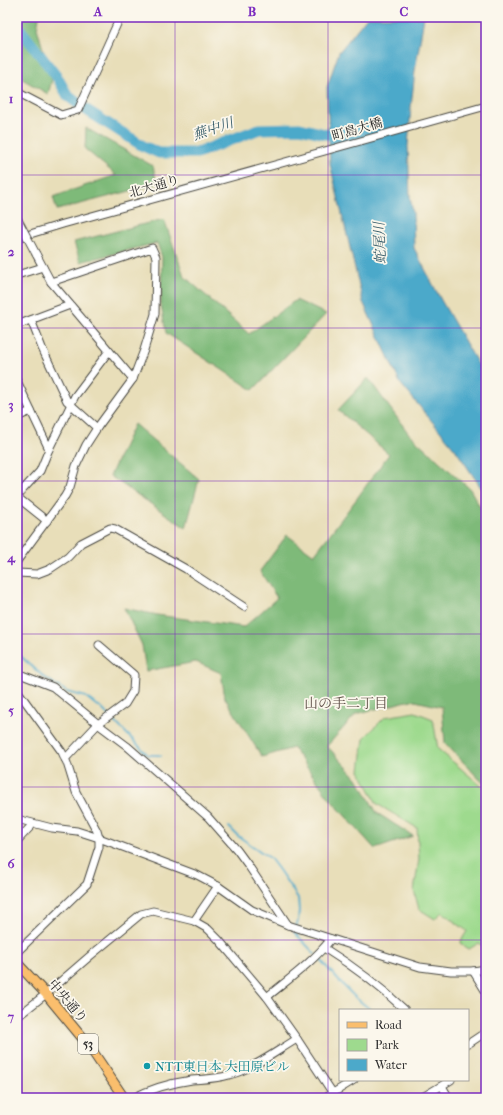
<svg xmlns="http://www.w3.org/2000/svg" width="503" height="1115" viewBox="0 0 503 1115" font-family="'IM FELL French Canon','Noto Serif JP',serif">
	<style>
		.green { fill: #9eda8e; stroke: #64825c }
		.forest { fill: #7eba79; stroke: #547252 }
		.water { fill: #4ca9ca; stroke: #3c6a7a }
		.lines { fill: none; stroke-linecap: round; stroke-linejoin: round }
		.stream { stroke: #4ca9ca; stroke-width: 2 }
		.river { stroke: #4ca9ca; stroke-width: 11 }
		.minor-casing { stroke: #474640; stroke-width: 9 }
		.major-casing { stroke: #474640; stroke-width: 11 }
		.minor { stroke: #fff; stroke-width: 7 }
		.major { stroke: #fabe6d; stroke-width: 9 }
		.minor-bridge-casing { stroke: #474640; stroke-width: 9; stroke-linecap: butt }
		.minor-bridge { stroke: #fff; stroke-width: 7 }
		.grid { fill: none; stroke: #7b2cbf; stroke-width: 1; stroke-opacity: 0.55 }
		.culture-dot { fill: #0f9aa8; stroke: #fbf7ec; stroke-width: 1.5 }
		.labels { text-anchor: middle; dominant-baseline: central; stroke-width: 3.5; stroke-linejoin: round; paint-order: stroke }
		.shield { fill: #fbf7ec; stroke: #696865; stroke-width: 1 }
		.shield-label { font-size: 12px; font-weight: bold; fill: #2b2b2b }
		.street-label { font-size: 13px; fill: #2b2b2b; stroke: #fbf7ec }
		.culture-label { font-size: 13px; fill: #0d838f; stroke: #fbf7ec; text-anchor: start }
		.water-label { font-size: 14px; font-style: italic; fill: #385d6b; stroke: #fbf7ec }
		.neighbourhood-label { font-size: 14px; fill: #62534b; stroke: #fbf7ec }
		.neatline { fill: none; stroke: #7b2cbf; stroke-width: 1.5 }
		.grid-label { font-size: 13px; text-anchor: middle; font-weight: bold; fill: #7b2cbf }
	</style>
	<rect width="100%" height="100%" fill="#fbf7ec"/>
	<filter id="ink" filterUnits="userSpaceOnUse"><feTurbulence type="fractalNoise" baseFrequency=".025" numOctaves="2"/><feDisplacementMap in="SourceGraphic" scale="8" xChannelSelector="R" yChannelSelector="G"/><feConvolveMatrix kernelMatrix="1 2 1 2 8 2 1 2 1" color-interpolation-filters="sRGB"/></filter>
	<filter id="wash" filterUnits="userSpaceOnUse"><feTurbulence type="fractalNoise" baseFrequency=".012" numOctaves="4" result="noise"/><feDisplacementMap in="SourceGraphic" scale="16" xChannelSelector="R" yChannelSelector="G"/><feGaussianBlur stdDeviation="0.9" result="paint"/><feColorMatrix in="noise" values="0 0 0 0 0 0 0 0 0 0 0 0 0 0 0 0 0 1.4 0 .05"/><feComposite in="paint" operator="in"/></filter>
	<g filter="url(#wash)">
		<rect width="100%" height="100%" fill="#e8deb9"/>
		<polygon class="green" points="415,712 433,719 438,749 486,790 486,947 485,948 479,943 469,949 460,943 467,931 442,912 435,919 419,909 414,891 419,859 417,828 377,804 360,771 364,738 385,717"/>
		<g class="forest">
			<polygon points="17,17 39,17 37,28 52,80 48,94 17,76"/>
			<polygon points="86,128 153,166 157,184 57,210 53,197 116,175 85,149"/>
			<polygon points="164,219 184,276 249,334 296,300 326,314 253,390 166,333 161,305 162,257 157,243 80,262 74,242"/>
			<polygon points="368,378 409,434 470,489 486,518 486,786 445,743 442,707 411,700 356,714 327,746 357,778 377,813 413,836 375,849 330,799 293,748 262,757 225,698 221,673 196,662 146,671 142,645 124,608 157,615 244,627 277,598 260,571 287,535 314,555 355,501 389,454 338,410"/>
			<polygon points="134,424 199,479 186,528 110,476"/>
		</g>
		<polygon class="water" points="367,17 424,17 415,71 411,107 408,146 410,197 413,213 414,248 441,300 486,378 486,495 455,449 400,383 363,302 330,164 327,87 339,52"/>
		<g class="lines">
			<g class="stream">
				<polyline points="17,653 44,677 67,692 86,697 96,705 99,706 148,755 158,755 161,756"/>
				<polyline points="229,827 238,836 270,858 279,870 298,898 299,911 298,921 294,932 315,954"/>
				<polyline points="318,957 340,982 356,998 371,1010"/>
			</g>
			<polyline class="river" points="17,25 57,77 68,96 88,111 143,146 159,153 197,153 259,129 300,128 342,138"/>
		</g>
	</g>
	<g filter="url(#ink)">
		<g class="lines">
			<g class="minor-casing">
				<g id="minor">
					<polyline points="17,92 61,115 78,110 117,24 118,17"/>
					<polyline points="17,238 63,224 486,106"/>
					<polyline points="36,254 51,282 133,379"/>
					<polyline points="17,275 43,267"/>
					<polyline points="31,320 42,348 67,401 97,428"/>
					<polyline points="17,325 70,305"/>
					<polyline points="17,381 31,411"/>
					<polyline points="17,417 31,411 49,449"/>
					<polyline points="17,496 40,471 49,449 75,396 109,351"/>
					<polyline points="17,496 17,497 47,521"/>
					<polyline points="17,561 65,496 70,487 76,466 86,445 97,428 133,379 144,350 155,314 156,257 152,248 51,282"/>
					<polyline points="17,573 37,574 50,569 68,557 81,543 110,528 115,529 186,569 244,607"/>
					<polyline points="17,673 53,687 103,728 127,746 208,817 237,850 248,865 288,925"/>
					<polyline points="17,690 62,752 67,763 76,792 97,831 99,838 99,847 87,884 17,952"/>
					<polyline points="65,759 98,724 125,704 133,691 134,675 99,645"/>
					<polyline points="17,819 52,828 77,831 99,838 197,875 218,886 252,910 288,925 420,967 451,971 473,971 486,969"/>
					<polyline points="17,841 33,824"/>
					<polyline points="194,921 218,886"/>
					<path d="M 324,948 C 353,966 380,986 405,1010"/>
					<polyline points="473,971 486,992"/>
					<path d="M 267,997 C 289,979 314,961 331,939"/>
					<polyline points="17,1017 46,994 90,956 141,914 153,911 194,921 208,929 219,940 267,997 297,1039 336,1098"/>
					<polyline points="468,1044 486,1032"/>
					<polyline points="442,1086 449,1098"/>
					<path d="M 133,1098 C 152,1088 171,1083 192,1080 C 204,1079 217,1079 229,1075 C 253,1069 275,1052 297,1039"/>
					<polyline points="325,1098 354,1080"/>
					<polyline points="421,1098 451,1080"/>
				</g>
			</g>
			<g class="major-casing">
				<polyline id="major" points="17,963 46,994 89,1046 124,1098"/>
			</g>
			<use href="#minor" class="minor"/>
			<use href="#major" class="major"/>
			<g class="minor-bridge-casing">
				<polyline id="minor-bridge" points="17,218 36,254"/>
			</g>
			<use href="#minor-bridge" class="minor-bridge"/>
		</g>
	</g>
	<path class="grid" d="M 175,17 L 175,1098M 328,17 L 328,1098M 17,175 L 486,175M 17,328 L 486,328M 17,481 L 486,481M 17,634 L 486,634M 17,787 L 486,787M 17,940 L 486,940"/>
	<circle class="culture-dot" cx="147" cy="1066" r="4"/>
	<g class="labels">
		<rect class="shield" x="78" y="1034" width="20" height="20" rx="3"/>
		<g class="shield-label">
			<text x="88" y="1044">53</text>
		</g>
		<g class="street-label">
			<text transform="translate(357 129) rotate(-16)">町島大橋</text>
			<text transform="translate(154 186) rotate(-16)">北大通り</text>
			<text transform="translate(68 1001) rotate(50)">中央通り</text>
		</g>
		<g class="culture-label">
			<text x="155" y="1066">NTT東日本 大田原ビル</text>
		</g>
		<g class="water-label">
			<text transform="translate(213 129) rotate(-19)">蕪中川</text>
			<text transform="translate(380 243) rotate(-93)">蛇尾川</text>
		</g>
		<g class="neighbourhood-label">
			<text x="346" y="703">山の手二丁目</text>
		</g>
	</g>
	<rect width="503" height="1115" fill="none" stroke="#fbf7ec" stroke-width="44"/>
	<rect x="339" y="1009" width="130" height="72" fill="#fbf7ec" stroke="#a8a59f"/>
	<rect x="347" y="1022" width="20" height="6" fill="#fabe6d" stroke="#a8a59f"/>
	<text x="375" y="1029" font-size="12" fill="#2b2b2b">Road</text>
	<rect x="347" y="1039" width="20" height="12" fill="#9eda8e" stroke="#a8a59f"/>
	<text x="375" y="1049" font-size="12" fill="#2b2b2b">Park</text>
	<rect x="347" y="1059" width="20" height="12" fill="#4ca9ca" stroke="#a8a59f"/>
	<text x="375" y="1069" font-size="12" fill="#2b2b2b">Water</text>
	<rect x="22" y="22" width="459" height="1071" class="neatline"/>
	<g class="grid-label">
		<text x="98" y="16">A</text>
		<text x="252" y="16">B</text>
		<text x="404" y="16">C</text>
		<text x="11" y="103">1</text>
		<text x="11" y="256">2</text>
		<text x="11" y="409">3</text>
		<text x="11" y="562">4</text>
		<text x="11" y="715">5</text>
		<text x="11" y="868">6</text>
		<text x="11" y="1021">7</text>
	</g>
</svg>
